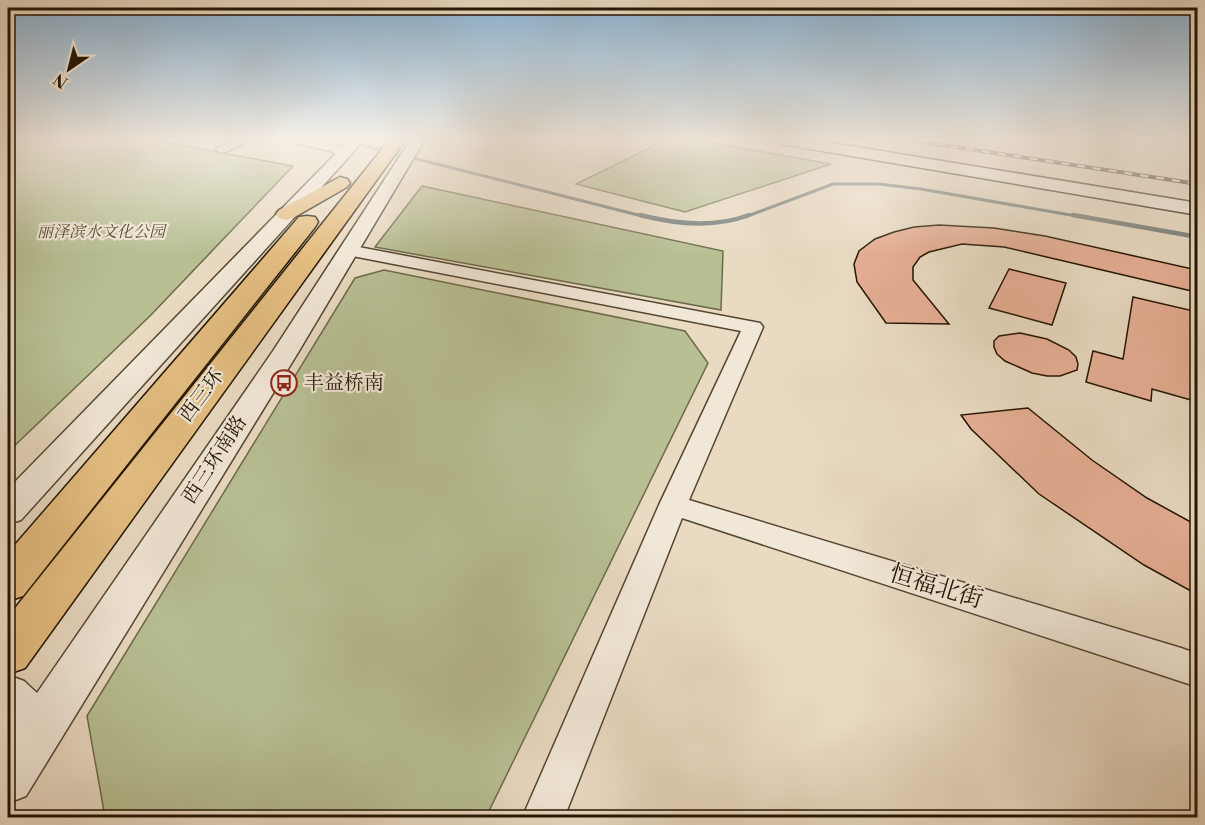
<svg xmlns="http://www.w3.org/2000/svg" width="1205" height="825" viewBox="0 0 1205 825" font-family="'Libre Bodoni','Noto Serif SC',serif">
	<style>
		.green { fill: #b7bf93; stroke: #6d6a4a; stroke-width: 1.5 }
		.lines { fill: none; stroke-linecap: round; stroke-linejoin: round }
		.stream-far1 { stroke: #6c7673; stroke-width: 3 }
		.stream { stroke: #6c7673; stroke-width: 4.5 }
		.building { fill: #e6ae94; stroke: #231502; stroke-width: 1.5 }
		.minor-casing { stroke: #544632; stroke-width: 3 }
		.tertiary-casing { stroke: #544632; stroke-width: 3 }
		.secondary-casing { stroke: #231502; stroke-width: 3 }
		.trunk-casing { stroke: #231502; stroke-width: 3 }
		.minor { fill: #f1e7d7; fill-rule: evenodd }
		.tertiary { fill: #f1e7d7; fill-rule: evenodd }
		.secondary { fill: #f1e7d7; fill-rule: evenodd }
		.trunk { fill: #e4bd81; fill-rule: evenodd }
		.rail-casing { stroke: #231502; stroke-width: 4 }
		.rail { stroke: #f1e7d7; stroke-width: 2; stroke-dasharray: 8; stroke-linecap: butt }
		.labels { text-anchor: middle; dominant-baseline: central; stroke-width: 4.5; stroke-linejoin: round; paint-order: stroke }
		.far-park-label { font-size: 16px; font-style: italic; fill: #575035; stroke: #f1e7d7 }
		.poi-label { font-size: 20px; fill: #231502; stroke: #f1e7d7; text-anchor: start }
		.street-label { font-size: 20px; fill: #231502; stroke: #f1e7d7 }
		.near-street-label { font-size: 24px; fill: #231502; stroke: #f1e7d7 }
	</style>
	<rect width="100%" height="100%" fill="#e9dac2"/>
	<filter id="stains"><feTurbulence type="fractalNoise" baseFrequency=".00333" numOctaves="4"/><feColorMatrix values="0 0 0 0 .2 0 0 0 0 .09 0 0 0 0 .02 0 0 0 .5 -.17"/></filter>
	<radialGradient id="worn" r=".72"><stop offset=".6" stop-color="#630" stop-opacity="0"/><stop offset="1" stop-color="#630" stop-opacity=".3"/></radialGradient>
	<g class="green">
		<polygon points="8,139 170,139 164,142 293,166 150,316 8,452"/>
		<polygon points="668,139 690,139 831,164 685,212 576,184"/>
		<polygon points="422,186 723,251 721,310 375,247"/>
		<polygon points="384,270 685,331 708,363 486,817 105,817 87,716 355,278"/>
	</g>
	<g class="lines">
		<g class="stream-far1">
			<polyline points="338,139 646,217"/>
			<polyline points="745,217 833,184 879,184 921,189 1082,217"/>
		</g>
		<g class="stream">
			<path d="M 640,215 C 675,224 715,228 749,215"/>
			<polyline points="1073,215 1198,237"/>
		</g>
	</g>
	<g class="building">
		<polygon points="939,225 994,228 1045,236 1197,270 1196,292 1004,247 962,244 929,252 920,257 913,267 913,280 949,324 886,323 857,282 854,264 859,251 875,239 894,232 914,227"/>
		<polygon points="1009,269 1066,283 1052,325 989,308"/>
		<polygon points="1133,297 1198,312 1198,402 1152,389 1151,401 1086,382 1093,351 1123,359"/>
		<polygon points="1020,333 1047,339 1069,350 1076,357 1078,364 1077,370 1060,376 1047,376 1032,373 1005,361 997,354 994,347 994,341 999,336"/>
		<polygon points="1028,408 1092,460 1147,498 1198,526 1198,595 1144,565 1039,494 971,429 961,415"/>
	</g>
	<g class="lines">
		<g class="minor-casing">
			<g id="minor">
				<polygon points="239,139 255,139 225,152 221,153 215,149"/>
				<path d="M 290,139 C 309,137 337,140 350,154 L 344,158 L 330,151 L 292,142 Z"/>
				<polygon points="348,245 760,323 763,327 689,500 1181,648 1198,654 1198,687 682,518 564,818 522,818 659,505 741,331 342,254 340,250 342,246"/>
			</g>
		</g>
		<g class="tertiary-casing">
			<g id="tertiary">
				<polygon points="350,139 365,139 21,520 8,524 8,489"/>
				<polygon points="411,139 425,139 299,351 26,796 8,803 8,735 10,731 8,729 8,675 24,681 37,693 273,351"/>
			</g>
		</g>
		<g class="secondary-casing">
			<polygon id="secondary" points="773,139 808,139 1198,203 1198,215 781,144"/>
		</g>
		<g class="trunk-casing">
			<g id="trunk">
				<polygon points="390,139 406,139 25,668 8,674 8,617"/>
				<polygon points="340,177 347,179 350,183 347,187 293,218 286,220 279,218 276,214 279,210"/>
				<polygon points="307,216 315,217 318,222 315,227 23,596 8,601 8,553 299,217"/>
			</g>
		</g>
		<use href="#minor" class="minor"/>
		<use href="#tertiary" class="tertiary"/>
		<use href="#secondary" class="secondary"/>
		<use href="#trunk" class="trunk"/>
		<g class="rail-casing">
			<polyline id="rail" points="903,139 1198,184"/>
		</g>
		<use href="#rail" class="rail"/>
	</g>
	<linearGradient id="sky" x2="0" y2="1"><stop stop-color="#8ab5d7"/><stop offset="0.55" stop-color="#f5eee4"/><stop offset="1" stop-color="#f5eee4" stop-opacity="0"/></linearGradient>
	<rect width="1205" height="254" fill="url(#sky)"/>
	<defs>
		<g id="bus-ring" transform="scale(1.35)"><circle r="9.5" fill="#f1e7d7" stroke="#8f2418" stroke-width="1.5"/><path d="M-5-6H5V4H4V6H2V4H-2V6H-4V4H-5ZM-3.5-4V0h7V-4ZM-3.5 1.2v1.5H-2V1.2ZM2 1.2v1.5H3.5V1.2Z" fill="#8f2418"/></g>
	</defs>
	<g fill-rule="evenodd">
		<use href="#bus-ring" x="284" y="383"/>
	</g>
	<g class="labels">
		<g class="far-park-label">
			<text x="101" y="232">丽泽滨水文化公园</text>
		</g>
		<g class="poi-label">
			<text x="304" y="383">丰益桥南</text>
		</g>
		<g class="street-label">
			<text transform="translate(202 396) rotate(-53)">西三环</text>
			<text transform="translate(215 460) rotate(-57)">西三环南路</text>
		</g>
		<g class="near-street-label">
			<text transform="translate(936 587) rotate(17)">恒福北街</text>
		</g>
	</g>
	<rect width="1205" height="825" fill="none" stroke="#e9dac2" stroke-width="30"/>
	<rect x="9" y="9" width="1187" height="807" fill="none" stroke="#231502" stroke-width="3"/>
	<rect x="15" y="15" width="1175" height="795" fill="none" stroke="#231502" stroke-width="1.5"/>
	<g transform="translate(69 69) rotate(215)" stroke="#f1e7d7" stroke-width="4.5" paint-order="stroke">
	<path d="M0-4.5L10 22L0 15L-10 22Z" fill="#231502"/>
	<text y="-9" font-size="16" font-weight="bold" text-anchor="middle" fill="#231502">N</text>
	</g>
	<rect width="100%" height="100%" filter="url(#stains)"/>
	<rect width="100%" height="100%" fill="url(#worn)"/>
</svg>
